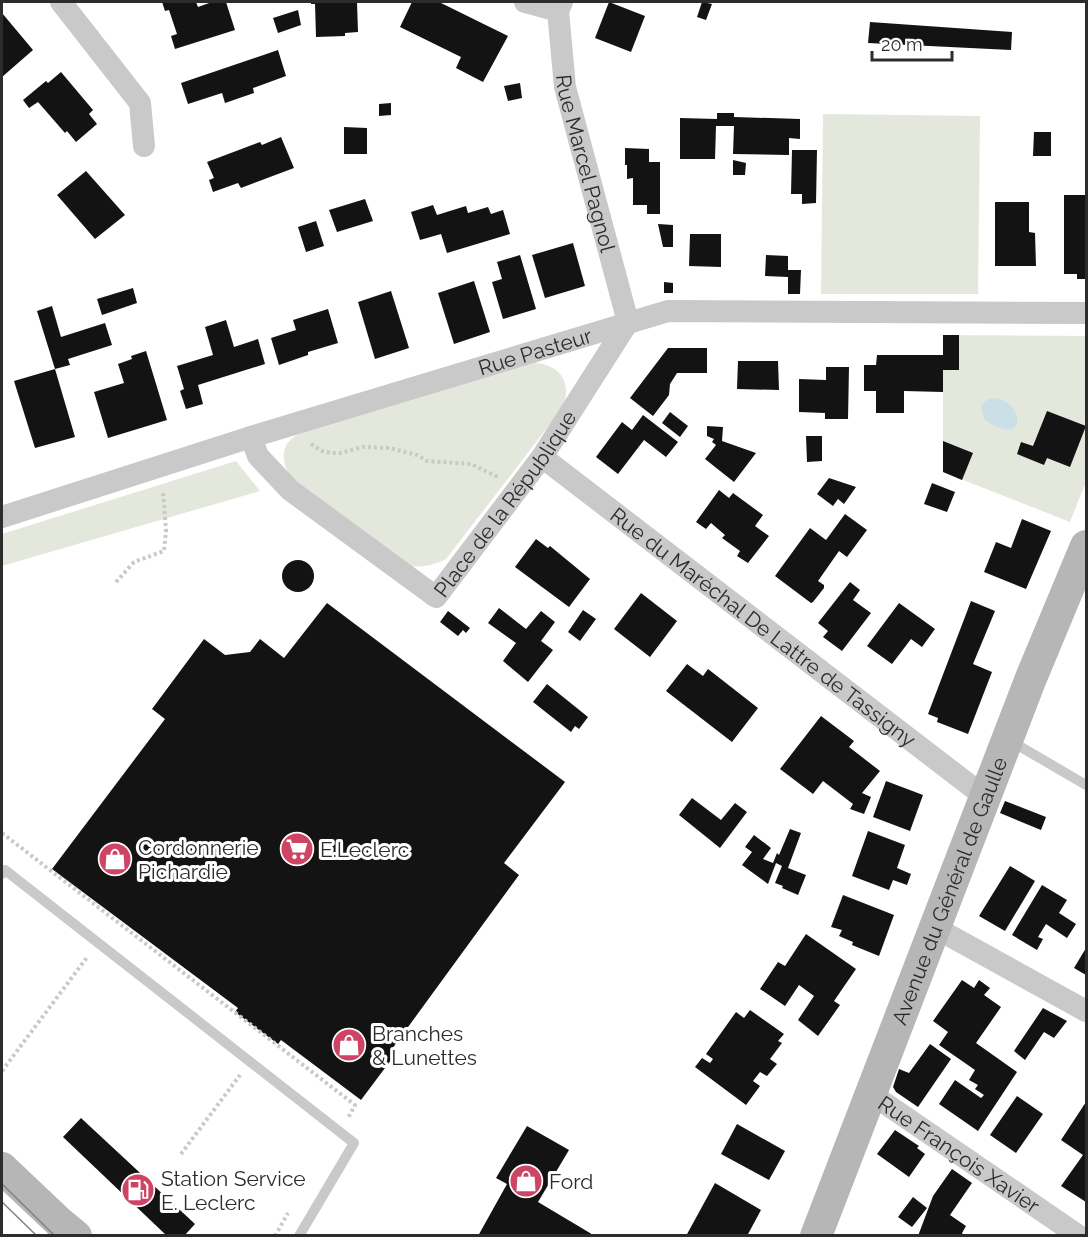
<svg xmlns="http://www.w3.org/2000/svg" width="1088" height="1237" viewBox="0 0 1088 1237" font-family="Raleway,sans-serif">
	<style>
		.green { fill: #e4e8dc }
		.water { fill: #cadfe6 }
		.building { fill: #131313 }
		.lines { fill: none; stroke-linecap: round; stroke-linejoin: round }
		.path { stroke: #c9c9c9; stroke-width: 4; stroke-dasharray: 3 3; stroke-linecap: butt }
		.lane { stroke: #c9c9c9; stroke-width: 10 }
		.street { stroke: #c9c9c9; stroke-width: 22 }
		.secondary { stroke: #b6b6b6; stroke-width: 32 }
		.tram { stroke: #818181; stroke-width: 1.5 }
		.labels { text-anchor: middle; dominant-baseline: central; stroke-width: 6; stroke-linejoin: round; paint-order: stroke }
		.street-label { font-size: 21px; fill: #2c2c2c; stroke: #fff }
		.poi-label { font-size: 21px; fill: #2c2c2c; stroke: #fff; text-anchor: start }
	</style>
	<rect width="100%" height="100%" fill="#fff"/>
	<g class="green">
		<polygon points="823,114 980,116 978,294 821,294"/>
		<polygon points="943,335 1086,336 1086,482 1070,522 943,472"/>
		<path d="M 531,362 C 559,365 571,378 564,406 L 446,559 C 433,565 424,568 409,566 L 290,477 C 281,460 280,445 298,434 Z"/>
		<polygon points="236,461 260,491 2,566 2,534"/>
	</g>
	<path class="water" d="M 991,398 C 1026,398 1028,452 984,419 L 981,406 L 985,401 Z"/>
	<g class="building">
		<polygon points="162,2 196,2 198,7 212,2 226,2 235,30 175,49 171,36 177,34 169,10 165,11"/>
		<polygon points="311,2 357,2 358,32 345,33 345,36 316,37 315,4 311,4"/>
		<polygon points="412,2 439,2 508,36 483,82 456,68 461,57 400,27"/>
		<polygon points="609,2 645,16 631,52 595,38"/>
		<polygon points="702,2 712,4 706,20 697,17"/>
		<polygon points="298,10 301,25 278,33 273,18"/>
		<polygon points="2,13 33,50 2,77"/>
		<polygon points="870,22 1012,32 1011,50 868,43"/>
		<polygon points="278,50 286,76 253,88 254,93 225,103 222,93 188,104 181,83"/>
		<polygon points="61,72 93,110 89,114 97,124 76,142 67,131 65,133 38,102 29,108 23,100 46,81 48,83"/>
		<polygon points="520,83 522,98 508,101 504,86"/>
		<polygon points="391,103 391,115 379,116 379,104"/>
		<polygon points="717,113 734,113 734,117 800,119 800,139 789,138 789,155 733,154 734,126 716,126 715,159 680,159 680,118 717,119"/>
		<polygon points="344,127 367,128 367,154 344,154"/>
		<polygon points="1034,132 1051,132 1051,156 1033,156"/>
		<polygon points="281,137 294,168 241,188 238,183 213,192 209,180 214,178 207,162 260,142 262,145"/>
		<polygon points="625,148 649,149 649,162 660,162 660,214 647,214 647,205 633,205 633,178 627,179 627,165 625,165"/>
		<polygon points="792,150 817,150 816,203 802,204 802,194 791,194"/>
		<polygon points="733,160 746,163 745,175 733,175"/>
		<polygon points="86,171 125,215 95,239 57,195"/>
		<polygon points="1064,195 1086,195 1086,279 1077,279 1077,274 1064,274"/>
		<polygon points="365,199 373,221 337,232 329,210"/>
		<polygon points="995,202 1029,202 1029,232 1035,233 1036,266 995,266"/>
		<polygon points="433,205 437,215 466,206 468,213 488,207 491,214 503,210 510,234 447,253 441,234 420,240 411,212"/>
		<polygon points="316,221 324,246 306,252 298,227"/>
		<polygon points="658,224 673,225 673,247 663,247"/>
		<polygon points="690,234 721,234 721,267 689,266"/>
		<polygon points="573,243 585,286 545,298 532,255"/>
		<polygon points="520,255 536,309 503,319 492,282 502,279 497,262"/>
		<polygon points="766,255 788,256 788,270 801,270 800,294 788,294 788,277 765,276"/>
		<polygon points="474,281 490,332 454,344 438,293"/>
		<polygon points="664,282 673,283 673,293 664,293"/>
		<polygon points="133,288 137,303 102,315 97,299"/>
		<polygon points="391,291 409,348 375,359 358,302"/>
		<polygon points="52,306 61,337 105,323 112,345 68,359 70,365 55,369 75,437 35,448 14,381 55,369 37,311"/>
		<polygon points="328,309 338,343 308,352 308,355 279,365 271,338 296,330 293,320"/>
		<polygon points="226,320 234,347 258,339 265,364 198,385 203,404 186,409 180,391 184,389 177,366 213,355 205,327"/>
		<polygon points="943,335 959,335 959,370 943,370 943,392 904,391 904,413 876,413 876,391 864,391 864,365 876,365 877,355 943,355"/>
		<polygon points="668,348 707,348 707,373 677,373 670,384 669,395 653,416 630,398"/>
		<polygon points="146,351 167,420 108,438 94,392 124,383 118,364 132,359 131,356"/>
		<polygon points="738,361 778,361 779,390 737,389"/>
		<polygon points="826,367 849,367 848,419 825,419 825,413 799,412 799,379 826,380"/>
		<polygon points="1047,411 1086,426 1070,467 1047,458 1044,465 1017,454 1021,442 1033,446"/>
		<polygon points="670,412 688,426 680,437 662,423"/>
		<polygon points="643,415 678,442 666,457 644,440 618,474 596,457 622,422 632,430"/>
		<polygon points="707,426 723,427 722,441 756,453 734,482 705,459 716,445 712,442 714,439 707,436"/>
		<polygon points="806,436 822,436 822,461 807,462"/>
		<polygon points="943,441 973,453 962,480 943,472"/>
		<polygon points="829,478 856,487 844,504 838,499 833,506 817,494"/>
		<polygon points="932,483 955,492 947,512 924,504"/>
		<polygon points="719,490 729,498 733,493 763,515 755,526 769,536 748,563 737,556 740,551 722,538 725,535 711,523 706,529 696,522"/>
		<polygon points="845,514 867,530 847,557 839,551 818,581 824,585 824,588 813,602 811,603 775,576 810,528 826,540"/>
		<polygon points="1022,519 1051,531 1026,589 984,572 996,542 1011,548"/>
		<polygon points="536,539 548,548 550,546 590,579 569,607 515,567"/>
		<circle cx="298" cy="576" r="16"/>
		<polygon points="850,582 860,590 853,600 871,613 842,651 823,637 828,631 818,623"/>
		<polygon points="641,593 677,621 650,657 614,629"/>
		<polygon points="971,601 995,611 973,664 992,672 968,734 937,722 938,718 928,714"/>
		<polygon points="327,603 565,782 504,863 519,875 392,1049 397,1052 361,1100 281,1040 278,1044 235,1012 238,1008 52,869 165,719 152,709 204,639 225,655 250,652 260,639 284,658"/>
		<polygon points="899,603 935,629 922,647 911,639 892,664 867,646"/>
		<polygon points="499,608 526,629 541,611 555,622 541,641 553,650 528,682 503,661 516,643 488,623"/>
		<polygon points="583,610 596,619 580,641 568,632"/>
		<polygon points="448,611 470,628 466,633 463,630 458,636 440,622"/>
		<polygon points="687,664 703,676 708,669 758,708 732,742 666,691"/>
		<polygon points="547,684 588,717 579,729 575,726 571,732 533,702"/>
		<polygon points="821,716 854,741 849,747 880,771 862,793 871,797 864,814 850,809 853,804 823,781 813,794 780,769"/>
		<polygon points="886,781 923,795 910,831 873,817"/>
		<polygon points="692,798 721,820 735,803 747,812 720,848 679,815"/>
		<polygon points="1005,801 1046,817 1041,830 1000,813"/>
		<polygon points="790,829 801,833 788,868 806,875 798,895 782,888 783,886 775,883 782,866 776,863 768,884 742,865 752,852 745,847 754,835 771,848 763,859 773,863 777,853 779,855"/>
		<polygon points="868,831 905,845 897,868 911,874 907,885 893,880 889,890 852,876"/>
		<polygon points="1010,866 1035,881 1005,931 979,916"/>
		<polygon points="1042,885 1067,900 1059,913 1076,924 1067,938 1046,924 1038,937 1043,939 1037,950 1012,935"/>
		<polygon points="843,895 894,915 879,956 852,945 853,942 839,936 842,930 831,927"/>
		<polygon points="806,934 856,969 834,1001 840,1005 818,1036 798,1020 814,996 799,985 785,1006 760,989 778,962 785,966"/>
		<polygon points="1086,948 1086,975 1074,968"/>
		<polygon points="962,980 974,988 979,980 990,988 984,995 1001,1007 976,1043 1017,1072 978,1131 939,1104 955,1080 981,1098 984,1095 975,1089 978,1085 969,1080 975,1070 939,1045 948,1032 933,1021"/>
		<polygon points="1043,1008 1067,1021 1054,1038 1044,1032 1025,1060 1014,1051"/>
		<polygon points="750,1010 784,1034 778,1041 782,1043 770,1059 777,1064 767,1076 760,1072 753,1081 760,1086 746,1105 695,1067 702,1058 710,1063 713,1059 706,1054 736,1012 744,1018"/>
		<polygon points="930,1044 951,1059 918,1107 896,1092 893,1087 899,1069 909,1073"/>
		<polygon points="1017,1096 1043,1114 1016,1153 990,1135"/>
		<polygon points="1086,1102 1086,1202 1061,1186 1083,1155 1061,1140"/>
		<polygon points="81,1118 195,1224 184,1236 167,1236 63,1137"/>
		<polygon points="737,1124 785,1151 769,1180 721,1154"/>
		<polygon points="527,1126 569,1150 538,1202 595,1236 478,1236 507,1184 496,1178"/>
		<polygon points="895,1130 919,1146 917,1148 925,1154 909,1177 877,1154"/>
		<polygon points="952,1169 972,1183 950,1215 966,1226 962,1233 964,1236 918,1236 933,1196"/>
		<polygon points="715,1183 761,1210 747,1236 686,1236"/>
		<polygon points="913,1197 927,1208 912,1227 898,1217"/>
	</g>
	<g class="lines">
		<g class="path">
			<polyline points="311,444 322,451 332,453 340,453 363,447 390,448 417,455 427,461 471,464 498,477"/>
			<polyline points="116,582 134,562 164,551 166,531 163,491"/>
			<polyline points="2,833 355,1105 348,1118"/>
			<polyline points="2,1071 88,956"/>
			<polyline points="181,1154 240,1075"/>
			<polyline points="275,1236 288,1213"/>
		</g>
		<g class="lane">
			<polyline points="1009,740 1086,785"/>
			<polyline points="2,874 5,870 354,1143 299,1236"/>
		</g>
		<g class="street">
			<polyline points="61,2 140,103 144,146"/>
			<polyline points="525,2 558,11"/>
			<path id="s1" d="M 562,2 L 558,11 L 565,87 L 628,322"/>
			<path id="s2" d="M 251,437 L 258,456 L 290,490 L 436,597 L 542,457 L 628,322"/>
			<path id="s3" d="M 542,457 L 985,797"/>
			<path id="s4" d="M 2,517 L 251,437 L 668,311 L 1086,313"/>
			<polyline points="934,927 1086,1011"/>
			<path id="s5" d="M 870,1093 L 1079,1236"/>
		</g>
		<g class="secondary">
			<polyline points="2,1168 59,1222 76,1236"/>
			<path id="s6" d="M 816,1236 L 1031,678 L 1086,546"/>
		</g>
		<g class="tram">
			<polyline points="2,1184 55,1236"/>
			<polyline points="2,1202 37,1236"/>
		</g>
	</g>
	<defs>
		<g id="supermarket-disc" transform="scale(1.725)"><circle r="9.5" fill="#ce4464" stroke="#fff"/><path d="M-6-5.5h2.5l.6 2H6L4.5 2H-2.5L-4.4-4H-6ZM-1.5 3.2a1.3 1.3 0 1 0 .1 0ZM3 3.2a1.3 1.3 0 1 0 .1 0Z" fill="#fff"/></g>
		<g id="shop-disc" transform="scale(1.725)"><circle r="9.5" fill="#ce4464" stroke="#fff"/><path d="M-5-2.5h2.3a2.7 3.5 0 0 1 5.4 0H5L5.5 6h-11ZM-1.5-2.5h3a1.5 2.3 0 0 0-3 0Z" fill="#fff"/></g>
		<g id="fuel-disc" transform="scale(1.725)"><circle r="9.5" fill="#ce4464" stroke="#fff"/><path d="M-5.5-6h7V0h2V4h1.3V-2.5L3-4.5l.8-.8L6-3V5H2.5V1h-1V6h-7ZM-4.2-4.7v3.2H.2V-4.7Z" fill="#fff"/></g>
	</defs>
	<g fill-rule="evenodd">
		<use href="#supermarket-disc" x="297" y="849"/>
		<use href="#shop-disc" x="115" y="859"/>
		<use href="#shop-disc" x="349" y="1045"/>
		<use href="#shop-disc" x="526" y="1181"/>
		<use href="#fuel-disc" x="138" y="1190"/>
	</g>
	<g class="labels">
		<g class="street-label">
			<text stroke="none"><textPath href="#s1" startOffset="165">Rue Marcel Pagnol</textPath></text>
			<text stroke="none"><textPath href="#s4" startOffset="558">Rue Pasteur</textPath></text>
			<text stroke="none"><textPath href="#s2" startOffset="364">Place de la République</textPath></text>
			<text stroke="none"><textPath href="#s3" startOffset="279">Rue du Maréchal De Lattre de Tassigny</textPath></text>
			<text stroke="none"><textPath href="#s6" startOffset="370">Avenue du Général de Gaulle</textPath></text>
			<text stroke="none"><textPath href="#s5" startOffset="108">Rue François Xavier</textPath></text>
		</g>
		<g class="poi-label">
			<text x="138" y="847">Cordonnerie<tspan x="138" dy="24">Pichardie</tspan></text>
			<text x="320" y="849">E.Leclerc</text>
			<text x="372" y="1033">Branches<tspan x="372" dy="24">&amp; Lunettes</tspan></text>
			<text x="161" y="1178">Station Service<tspan x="161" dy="24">E. Leclerc</tspan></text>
			<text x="549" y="1181">Ford</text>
		</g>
	</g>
	<rect width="1088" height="1237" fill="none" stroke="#2c2c2c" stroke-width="6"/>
	<path d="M872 51v9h80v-9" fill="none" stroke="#2c2c2c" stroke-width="3"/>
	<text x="881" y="51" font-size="18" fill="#2c2c2c" stroke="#ffffff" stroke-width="4.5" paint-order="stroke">20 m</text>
</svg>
